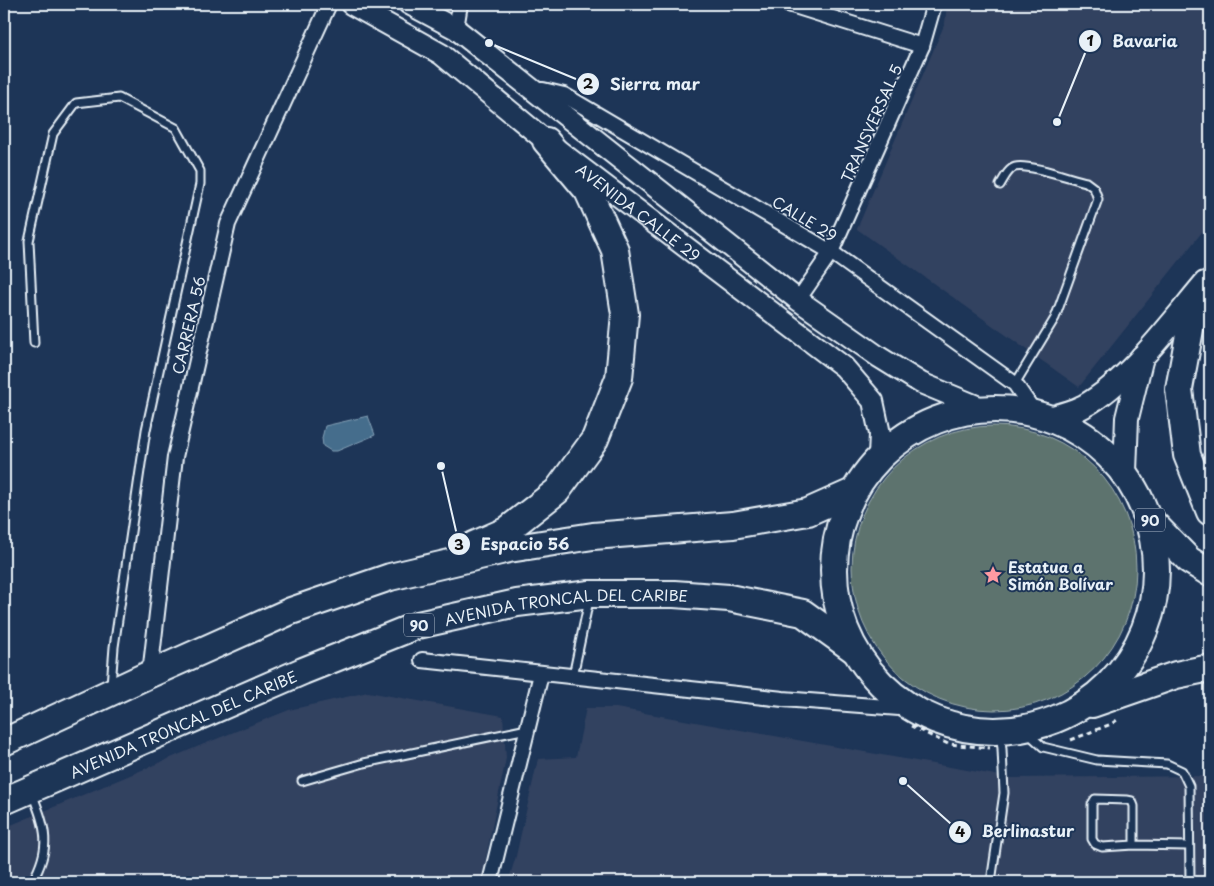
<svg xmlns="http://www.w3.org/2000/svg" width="1214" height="886" viewBox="0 0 1214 886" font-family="'Playpen Sans',sans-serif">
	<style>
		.built { fill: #334260 }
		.green { fill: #5d736e; stroke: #a2b2b3 }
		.water { fill: #446d8c; stroke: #86a2b7 }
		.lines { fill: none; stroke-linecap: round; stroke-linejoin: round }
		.lane-casing { stroke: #e8f1f8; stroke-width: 11 }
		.street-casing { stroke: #e8f1f8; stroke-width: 18 }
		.secondary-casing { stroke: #e8f1f8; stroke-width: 24 }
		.primary-casing { stroke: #e8f1f8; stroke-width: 26 }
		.highway-casing { stroke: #e8f1f8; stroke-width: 30 }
		.path { stroke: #e8f1f8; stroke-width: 3; stroke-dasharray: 5 4; stroke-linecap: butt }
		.lane { stroke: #1d3557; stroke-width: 7 }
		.street { stroke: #1d3557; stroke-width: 14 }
		.secondary { stroke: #1d3557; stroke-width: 20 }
		.primary { stroke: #1d3557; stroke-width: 22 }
		.highway { stroke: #1d3557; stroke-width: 26 }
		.labels { text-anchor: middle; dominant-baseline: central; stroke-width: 4; stroke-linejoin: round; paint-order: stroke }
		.shield { fill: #1d3557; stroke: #abb9c8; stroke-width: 1 }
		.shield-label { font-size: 14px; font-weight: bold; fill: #e8f1f8 }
		.street-label { font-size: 15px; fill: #e8f1f8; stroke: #1d3557 }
		.poi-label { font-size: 15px; font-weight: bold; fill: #e8f1f8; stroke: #1d3557; text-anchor: start }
		.leader { fill: none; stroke: #e8f1f8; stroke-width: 2 }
		.callout-dot { fill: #e8f1f8; stroke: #1d3557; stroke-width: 2 }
		.mark-label { font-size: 15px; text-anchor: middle; font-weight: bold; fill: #111 }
		.callout-label { font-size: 16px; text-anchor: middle; font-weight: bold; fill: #e8f1f8; stroke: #1d3557; stroke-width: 4; stroke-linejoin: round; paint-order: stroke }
	</style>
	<rect width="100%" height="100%" fill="#1d3557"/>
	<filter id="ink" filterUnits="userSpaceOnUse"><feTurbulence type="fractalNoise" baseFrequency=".02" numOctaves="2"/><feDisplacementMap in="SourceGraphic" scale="10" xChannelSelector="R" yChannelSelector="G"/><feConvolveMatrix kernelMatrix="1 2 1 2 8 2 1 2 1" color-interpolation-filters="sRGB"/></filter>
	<g filter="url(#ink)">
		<g class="built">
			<polygon points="947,4 1210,4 1210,222 1079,387 857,229 945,23"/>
			<polygon points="368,692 503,716 506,758 481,882 4,882 4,828 204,744 289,710"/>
			<polygon points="586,708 616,708 1012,778 1210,776 1210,882 508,882 516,856 538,759 576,757"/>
		</g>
		<circle class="green" cx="994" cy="568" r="142"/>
		<polygon class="water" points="368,416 375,435 337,451 331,451 323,446 322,438 325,426"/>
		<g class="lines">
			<g class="lane-casing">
				<g id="lane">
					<path d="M 1000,185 C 1004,179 1008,169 1015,167 C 1028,163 1072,179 1086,182 L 1094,188 L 1098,199 L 1055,318 L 1015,384"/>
					<polyline points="34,343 29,241 53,134 76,103 119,98 176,128 200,171 200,184 146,430 114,647 111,685"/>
					<polyline points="573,676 589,600"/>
					<polyline points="1021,727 1043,747 1097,760 1167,764 1182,771 1189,786 1190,882"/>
					<polyline points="302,781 364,763 527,729"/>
					<polyline points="1134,845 1134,806 1132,801 1127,800 1095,799 1092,804 1092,839 1095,844 1102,847 1134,845 1189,846"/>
					<path d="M 32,882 C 52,847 46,829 32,793"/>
					<polyline points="991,882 1004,793 1002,749 1000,729"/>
				</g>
			</g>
			<g class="street-casing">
				<g id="street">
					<polyline points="788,4 922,46"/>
					<polyline points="456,29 460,4"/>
					<polyline points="534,90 543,90 564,95 831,252 1015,384 1035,413"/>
					<polyline points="798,300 831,252 922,46 934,4"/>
					<polyline points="422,660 783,699 912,709"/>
					<polyline points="150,674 175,457 228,224 329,4"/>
					<polyline points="490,882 541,674"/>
				</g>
			</g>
			<g class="secondary-casing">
				<g id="secondary">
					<path id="s1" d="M 351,4 L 441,54 L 546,141 L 844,367 L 873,401 L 880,434 L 879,456"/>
					<polyline points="409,4 456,29 798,300 879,357 921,383 984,409"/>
				</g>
			</g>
			<g class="primary-casing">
				<g id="primary">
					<path d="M 1051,418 C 1061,414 1074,412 1084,406 C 1129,381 1172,322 1205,283"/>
					<polyline points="1125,472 1127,418 1142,357"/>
				</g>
			</g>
			<g class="highway-casing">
				<g id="highway">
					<polyline points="1210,286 1191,324 1179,389 1187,455 1210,512"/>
					<circle cx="995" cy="570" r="161"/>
					<polyline points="1150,520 1189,560 1210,573"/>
					<polyline points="474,545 506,531 557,491 595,439 619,378 625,314 615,250 588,191 546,141"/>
					<polyline points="1092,704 1176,675 1210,668"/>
					<polyline points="4,742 150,674 291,611 390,577 509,549 593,536 733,525 808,512 853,492"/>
					<path id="s2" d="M 4,801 L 303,671 L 418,625 L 517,603 L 590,594 L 674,594 L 729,598 L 803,613 L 853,649"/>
				</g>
			</g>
			<g class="path">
				<polyline points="911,726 948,744 990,748"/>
				<polyline points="1071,740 1111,724 1117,720"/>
			</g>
			<use href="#lane" class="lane"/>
			<use href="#street" class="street"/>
			<use href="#secondary" class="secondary"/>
			<use href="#primary" class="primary"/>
			<use href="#highway" class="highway"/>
		</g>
	</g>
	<defs>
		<g id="sight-bare" transform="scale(1.5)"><path d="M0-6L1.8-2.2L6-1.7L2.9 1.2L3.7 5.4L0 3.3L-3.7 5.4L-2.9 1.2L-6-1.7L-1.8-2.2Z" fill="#ff9aa2" stroke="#1d3557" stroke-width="2.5" paint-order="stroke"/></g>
	</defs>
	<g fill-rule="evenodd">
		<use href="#sight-bare" x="993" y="575"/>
	</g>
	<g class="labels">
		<g class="shield">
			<rect x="1135" y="508.5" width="30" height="23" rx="4"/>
			<rect x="404" y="613.5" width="30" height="23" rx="4"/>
		</g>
		<g class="shield-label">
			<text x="1150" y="520">90</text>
			<text x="419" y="625">90</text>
		</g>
		<g class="street-label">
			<text transform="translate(871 123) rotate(-66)">TRANSVERSAL 5</text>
			<text stroke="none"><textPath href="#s1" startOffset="356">AVENIDA CALLE 29</textPath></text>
			<text transform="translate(805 218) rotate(31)">CALLE 29</text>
			<text transform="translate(188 325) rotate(-77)">CARRERA 56</text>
			<text stroke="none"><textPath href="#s2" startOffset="600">AVENIDA TRONCAL DEL CARIBE</textPath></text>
			<text stroke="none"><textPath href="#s2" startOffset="195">AVENIDA TRONCAL DEL CARIBE</textPath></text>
		</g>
		<g class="poi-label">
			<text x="1008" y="566">Estatua a<tspan x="1008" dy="17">Simón Bolívar</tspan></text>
		</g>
	</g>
	<path class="leader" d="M1057 122L1090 41M489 43L588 84M441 466L459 544M903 781L960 832"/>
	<g class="callout-dot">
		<circle cx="1057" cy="122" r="5"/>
		<circle cx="489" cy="43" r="5"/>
		<circle cx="441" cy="466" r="5"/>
		<circle cx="903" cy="781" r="5"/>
		<circle cx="1090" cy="41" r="12"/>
		<circle cx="588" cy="84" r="12"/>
		<circle cx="459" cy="544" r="12"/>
		<circle cx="960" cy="832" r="12"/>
	</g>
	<g class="mark-label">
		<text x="1090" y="46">1</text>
		<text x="588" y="89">2</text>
		<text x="459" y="550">3</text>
		<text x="960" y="837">4</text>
	</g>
	<g class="callout-label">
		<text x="1145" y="47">Bavaria</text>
		<text x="655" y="90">Sierra mar</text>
		<text x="525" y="550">Espacio 56</text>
		<text x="1028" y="837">Berlinastur</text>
	</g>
	<rect width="1214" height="886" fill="none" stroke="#1d3557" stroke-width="20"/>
	<rect x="10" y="10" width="1194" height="866" fill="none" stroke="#e8f1f8" stroke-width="2" filter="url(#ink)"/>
</svg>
